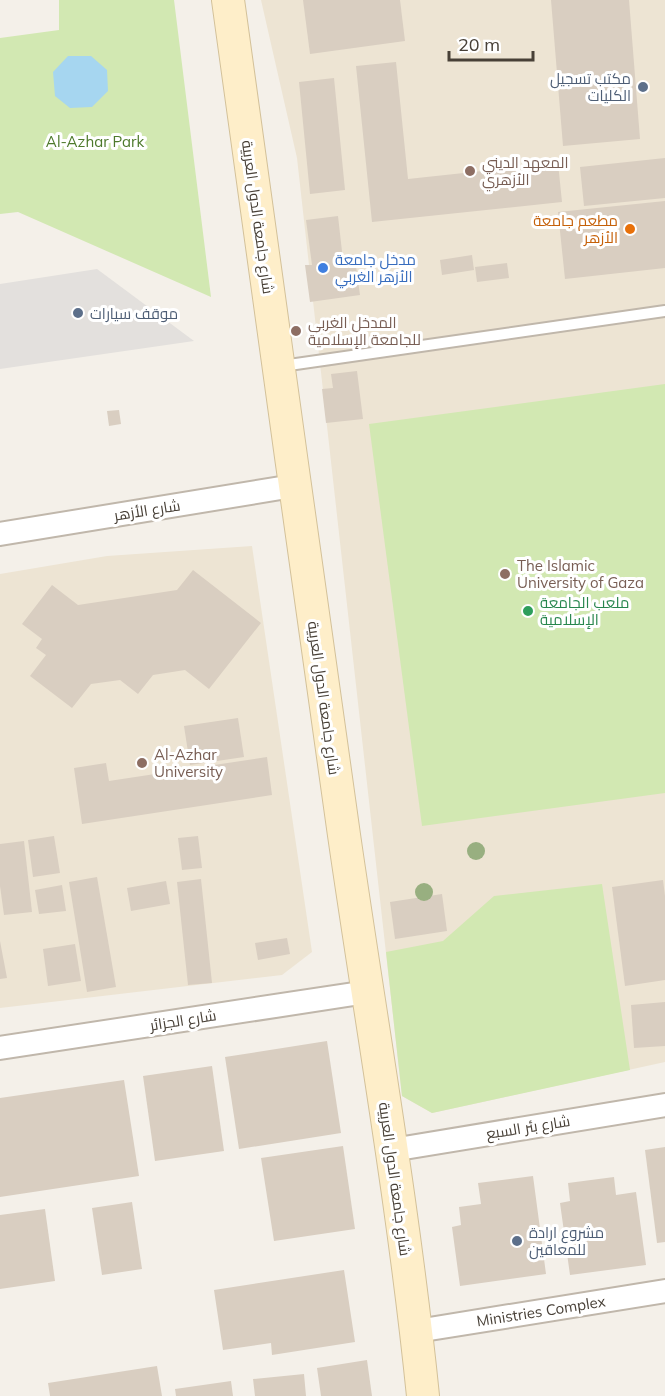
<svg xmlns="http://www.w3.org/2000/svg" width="665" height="1396" viewBox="0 0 665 1396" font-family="Mulish,Cairo,sans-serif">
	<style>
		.education { fill: #ede4d3 }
		.green { fill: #d2e8b2 }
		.parking { fill: #e3e0dd }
		.water { fill: #a6d6f0 }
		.building { fill: #d9cec1 }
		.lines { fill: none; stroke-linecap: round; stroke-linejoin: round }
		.service-casing { stroke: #c0b7ab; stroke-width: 14 }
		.minor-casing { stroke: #c0b7ab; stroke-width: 26 }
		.secondary-casing { stroke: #d3c199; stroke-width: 34 }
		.service { stroke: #fff; stroke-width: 10 }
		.minor { stroke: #fff; stroke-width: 22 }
		.secondary { stroke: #feeec9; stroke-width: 32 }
		.tree { fill: #98af80 }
		.service-dot { fill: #5c6f8a; stroke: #fff; stroke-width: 2 }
		.education-dot { fill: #8d6e63; stroke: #fff; stroke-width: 2 }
		.food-dot { fill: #e8710a; stroke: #fff; stroke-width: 2 }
		.shop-dot { fill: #3f7fe0; stroke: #fff; stroke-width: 2 }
		.leisure-dot { fill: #2e9e5b; stroke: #fff; stroke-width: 2 }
		.labels { text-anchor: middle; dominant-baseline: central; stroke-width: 6; stroke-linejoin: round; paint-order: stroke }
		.service-label { font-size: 15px; fill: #4e5e75; stroke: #fff; text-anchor: start }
		.park-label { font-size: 15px; fill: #4d792b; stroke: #fff }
		.education-label { font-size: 15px; fill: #785e54; stroke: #fff; text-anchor: start }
		.street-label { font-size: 15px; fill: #484037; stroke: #fff }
		.food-label { font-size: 15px; fill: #c56008; stroke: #fff; text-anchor: end }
		.shop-label { font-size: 15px; fill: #366cbe; stroke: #fff; text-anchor: start }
		.leisure-label { font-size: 15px; fill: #27864d; stroke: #fff; text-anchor: start }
	</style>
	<rect width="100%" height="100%" fill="#f4f0e9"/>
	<g class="education">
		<polygon points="261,0 665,0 665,1062 432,1113 402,1096 297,158"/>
		<polygon points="252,546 312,952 282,975 0,1008 0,574 107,556"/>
	</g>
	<g class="green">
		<polygon points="59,0 174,0 211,297 18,212 0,214 0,38 59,30"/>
		<polygon points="665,384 665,793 422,826 369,424"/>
		<polygon points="602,884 630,1070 432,1113 402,1096 386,952 443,941 494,896"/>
	</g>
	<polygon class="parking" points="97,269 194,341 0,369 0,284"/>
	<polygon class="water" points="68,56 91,56 107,70 108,91 92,107 70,108 55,96 53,72"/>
	<g class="building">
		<polygon points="303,0 400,0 405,41 310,54"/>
		<polygon points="551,0 629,0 640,139 563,146"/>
		<polygon points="396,62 408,179 558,163 562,202 372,222 356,66"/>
		<polygon points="334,78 345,190 310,194 299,82"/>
		<polygon points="665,158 665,198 584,206 580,167"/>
		<polygon points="665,201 665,268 565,279 558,212"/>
		<polygon points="338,216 343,260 355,259 360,295 310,302 305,265 312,265 306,220"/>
		<polygon points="472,255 474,270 442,275 440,260"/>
		<polygon points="507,263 509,278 477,282 475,267"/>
		<polygon points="357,371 363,419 326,423 322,389 333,388 331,374"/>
		<polygon points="119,410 121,424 109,426 107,411"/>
		<polygon points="193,570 261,623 209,689 185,670 153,675 138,694 120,680 91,684 72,708 30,676 46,655 36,648 42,639 22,624 52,585 78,605 177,590"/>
		<polygon points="238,718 244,757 190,765 184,726"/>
		<polygon points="267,757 272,795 82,824 74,768 106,763 109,781"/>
		<polygon points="54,836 60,873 33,877 28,840"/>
		<polygon points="198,836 202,868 182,870 178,838"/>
		<polygon points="24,841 32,912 4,915 0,886 0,844"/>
		<polygon points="97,877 116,987 87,992 69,882"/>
		<polygon points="201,879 212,983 188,985 177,882"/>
		<polygon points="663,880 665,896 665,980 625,986 612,887"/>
		<polygon points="166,881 170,904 131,911 127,888"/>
		<polygon points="62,885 66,911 39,914 35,890"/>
		<polygon points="442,894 447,931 395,939 390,902"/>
		<polygon points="287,938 290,954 258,960 255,943"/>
		<polygon points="0,941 7,978 0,979"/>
		<polygon points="75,944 81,981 48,986 43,949"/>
		<polygon points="665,1002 665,1046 634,1048 631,1005"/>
		<polygon points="327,1041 341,1133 239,1149 225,1057"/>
		<polygon points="212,1066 224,1151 155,1161 143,1076"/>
		<polygon points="124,1080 139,1176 0,1197 0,1098"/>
		<polygon points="343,1146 355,1229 274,1241 261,1158"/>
		<polygon points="665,1147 665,1242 657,1243 645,1150"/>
		<polygon points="533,1176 546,1274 460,1286 452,1227 461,1225 459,1207 481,1204 478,1183"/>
		<polygon points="614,1177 616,1195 636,1192 646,1265 570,1275 560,1203 570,1201 568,1183"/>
		<polygon points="132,1202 142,1269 102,1275 92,1208"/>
		<polygon points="45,1209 55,1281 0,1289 0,1215"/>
		<polygon points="344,1270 355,1342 272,1355 271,1343 223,1350 214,1290"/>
		<polygon points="367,1360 372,1396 321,1396 317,1368"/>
		<polygon points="157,1366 162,1396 50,1396 48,1383"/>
		<polygon points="304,1374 306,1396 255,1396 253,1379"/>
		<polygon points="231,1381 233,1396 176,1396 175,1389"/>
	</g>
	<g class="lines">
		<g class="service-casing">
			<polyline id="service" points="282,366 665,311"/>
		</g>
		<g class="minor-casing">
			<g id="minor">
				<polyline points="0,534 293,486"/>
				<polyline points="0,1048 367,992"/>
				<polyline points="392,1150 665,1105"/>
				<polyline points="417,1331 665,1291"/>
			</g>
		</g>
		<g class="secondary-casing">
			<path id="secondary" d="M 228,0 C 267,278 304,557 344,835 C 371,1022 404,1208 423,1396"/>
		</g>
		<use href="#service" class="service"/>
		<use href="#minor" class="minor"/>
		<use href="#secondary" class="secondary"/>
	</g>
	<g class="tree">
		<circle cx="476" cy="851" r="9"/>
		<circle cx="424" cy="892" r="9"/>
	</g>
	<g class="service-dot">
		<circle cx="643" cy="87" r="6"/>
		<circle cx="78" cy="313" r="6"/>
		<circle cx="517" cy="1241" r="6"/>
	</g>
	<g class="education-dot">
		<circle cx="470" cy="171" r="6"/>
		<circle cx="296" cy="331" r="6"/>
		<circle cx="505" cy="574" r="6"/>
		<circle cx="142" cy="763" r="6"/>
	</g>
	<circle class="food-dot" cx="630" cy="229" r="6"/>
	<circle class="shop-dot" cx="323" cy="268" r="6"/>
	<circle class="leisure-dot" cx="528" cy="611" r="6"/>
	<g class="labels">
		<g class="service-label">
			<text x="631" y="78" text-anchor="end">مكتب تسجيل<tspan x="631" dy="17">الكليات</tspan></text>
			<text x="90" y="313">موقف سيارات</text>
			<text x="529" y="1232">مشروع ارادة<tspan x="529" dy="17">للمعاقين</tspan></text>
		</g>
		<g class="park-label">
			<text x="95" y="141">Al-Azhar Park</text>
		</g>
		<g class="education-label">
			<text x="482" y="162">المعهد الديني<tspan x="482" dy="17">الأزهري</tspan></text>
			<text x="308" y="322">المدخل الغربي<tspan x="308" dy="17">للجامعة الإسلامية</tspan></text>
			<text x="517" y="565">The Islamic<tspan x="517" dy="17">University of Gaza</tspan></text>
			<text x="154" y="754">Al-Azhar<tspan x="154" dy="17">University</tspan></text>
		</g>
		<g class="street-label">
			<text transform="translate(258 217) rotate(82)">شارع جامعة الدول العربية</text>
			<text transform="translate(147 510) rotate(-9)">شارع الأزهر</text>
			<text transform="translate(324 698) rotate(82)">شارع جامعة الدول العربية</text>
			<text transform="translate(183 1020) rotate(-9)">شارع الجزائر</text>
			<text transform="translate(528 1127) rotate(-9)">شارع بئر السبع</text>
			<text transform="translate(395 1179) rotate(82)">شارع جامعة الدول العربية</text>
			<text transform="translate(541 1311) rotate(-9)">Ministries Complex</text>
		</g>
		<g class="food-label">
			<text x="618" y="220">مطعم جامعة<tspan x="618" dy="17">الأزهر</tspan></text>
		</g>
		<g class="shop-label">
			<text x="335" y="259">مدخل جامعة<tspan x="335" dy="17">الأزهر الغربي</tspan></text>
		</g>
		<g class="leisure-label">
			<text x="540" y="602">ملعب الجامعة<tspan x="540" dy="17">الإسلامية</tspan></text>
		</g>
	</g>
	<path d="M449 51v9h84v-9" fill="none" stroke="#484037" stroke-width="3"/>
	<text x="458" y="51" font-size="18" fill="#484037" stroke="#ffffff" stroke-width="4.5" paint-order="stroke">20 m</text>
</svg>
